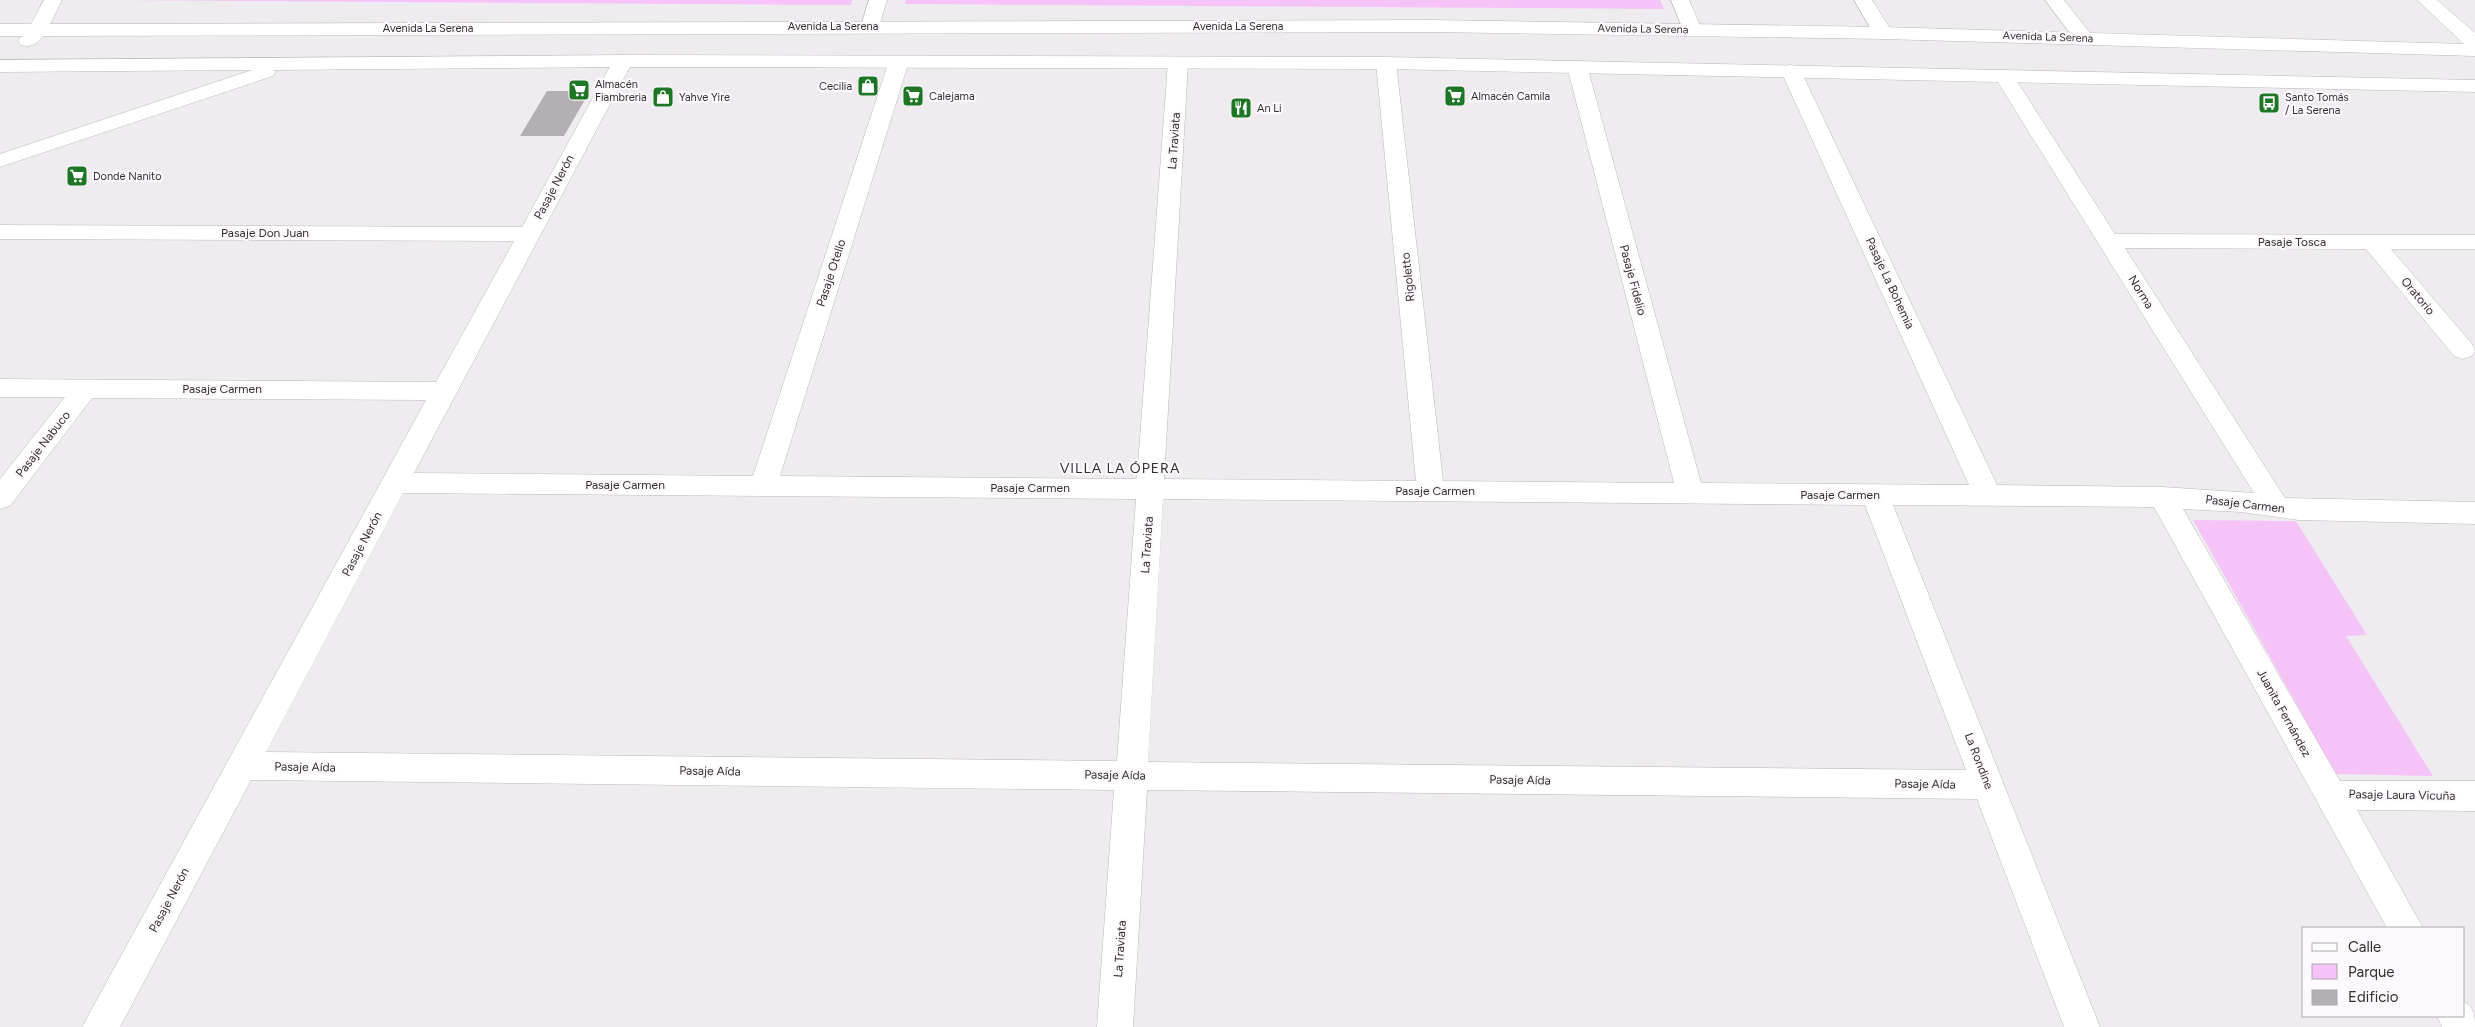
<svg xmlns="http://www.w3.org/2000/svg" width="2475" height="1027" viewBox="0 0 2475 1027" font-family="Figtree,sans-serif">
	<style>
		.green { fill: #f5c3f8 }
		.building { fill: #b3afb3 }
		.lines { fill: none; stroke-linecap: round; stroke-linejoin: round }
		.street-casing { stroke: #bbb7bb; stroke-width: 1 }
		.secondary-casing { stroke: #bbb7bb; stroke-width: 1 }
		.street { fill: #fff; fill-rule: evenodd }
		.secondary { fill: #fff; fill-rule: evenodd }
		.labels { text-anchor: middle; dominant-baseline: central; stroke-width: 4.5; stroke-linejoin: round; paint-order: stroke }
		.far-street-label { font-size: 11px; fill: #302f30; stroke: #fdf9fd }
		.far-poi-label { font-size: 11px; fill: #302f30; stroke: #fdf9fd; text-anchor: start }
		.street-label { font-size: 12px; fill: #302f30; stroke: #fdf9fd }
		.neighbourhood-label { font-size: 14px; letter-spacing: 1px; fill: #302f30; stroke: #fdf9fd }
	</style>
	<rect width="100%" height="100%" fill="#efecf0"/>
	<g class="green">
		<polygon points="112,0 852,0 851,5"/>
		<polygon points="906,0 1660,0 1664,9 905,4"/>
		<polygon points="2193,520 2296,521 2367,635 2346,636 2433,776 2336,774"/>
	</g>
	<polygon class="building" points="547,91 590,91 564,136 520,136"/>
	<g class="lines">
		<g class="street-casing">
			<g id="street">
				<polygon points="869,0 887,0 878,30 864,30 861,26"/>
				<polygon points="1671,0 1689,0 1702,30 1699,34 1685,34"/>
				<polygon points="1854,0 1872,0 1893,33 1890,37 1876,37"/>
				<polygon points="2045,0 2064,0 2094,38 2091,42 2077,42"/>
				<path d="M 623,55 L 630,57 L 633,61 L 414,473 L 753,476 L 889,61 L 892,57 L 906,57 L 909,61 L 780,476 L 1137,479 L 1168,63 L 1171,59 L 1185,59 L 1188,63 L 1164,479 L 1416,481 L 1376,63 L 1379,59 L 1393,59 L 1396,63 L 1443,481 L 1674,483 L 1567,66 L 1570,62 L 1584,62 L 1587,66 L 1701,483 L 1969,485 L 1781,71 L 1784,67 L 1791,65 L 1798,67 L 1801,71 L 1997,485 L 2162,487 L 2254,493 L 1994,76 L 1997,72 L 2004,70 L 2011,72 L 2115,234 L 2475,235 L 2475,249 L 2391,249 L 2472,344 L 2475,351 L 2472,356 L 2463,359 L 2454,356 L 2366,249 L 2125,248 L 2285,498 L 2475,502 L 2475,524 L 2299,520 L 2241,512 L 2183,509 L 2340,781 L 2475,781 L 2475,811 L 2357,810 L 2423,928 L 2387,928 L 2154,507 L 1893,505 L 2100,1027 L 2064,1027 L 1977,799 L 1147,790 L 1133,1027 L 1097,1027 L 1114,790 L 251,780 L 120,1027 L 82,1027 L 426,400 L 92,398 L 10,506 L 0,509 L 0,479 L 65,397 L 0,397 L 0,379 L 436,382 L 514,241 L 0,239 L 0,225 L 522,227 L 613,61 L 616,57 ZM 403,493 L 1136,499 L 1117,761 L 266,752 ZM 1163,499 L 1865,505 L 1966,770 L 1148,762 Z"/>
				<path d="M 2464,1002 C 2474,1006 2475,1017 2475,1027 L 2442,1027 L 2437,1016 L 2464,1016 Z"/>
			</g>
		</g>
		<g class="secondary-casing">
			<g id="secondary">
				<path d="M 44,0 L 62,0 L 50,24 L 1433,20 L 1883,27 L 2464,44 L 2417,0 L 2437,0 L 2475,33 L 2475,56 L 1883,39 L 1433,32 L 43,36 C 36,44 32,48 21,45 L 18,41 L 22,36 L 0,36 L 0,24 L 31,24 Z"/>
				<polygon points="623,55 1386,57 2475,80 2475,92 1386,69 623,67 274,70 276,72 273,76 0,167 0,154 252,70 0,72 0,60"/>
			</g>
		</g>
		<use href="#street" class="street"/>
		<use href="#secondary" class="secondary"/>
	</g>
	<defs>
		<g id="shop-square" transform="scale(1.125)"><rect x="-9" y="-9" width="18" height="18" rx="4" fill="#1d7624" stroke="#fdf9fd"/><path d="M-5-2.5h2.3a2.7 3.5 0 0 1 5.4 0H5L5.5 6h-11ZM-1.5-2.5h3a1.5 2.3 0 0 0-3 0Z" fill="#fff"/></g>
		<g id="supermarket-square" transform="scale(1.125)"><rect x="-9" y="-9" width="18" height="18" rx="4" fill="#1d7624" stroke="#fdf9fd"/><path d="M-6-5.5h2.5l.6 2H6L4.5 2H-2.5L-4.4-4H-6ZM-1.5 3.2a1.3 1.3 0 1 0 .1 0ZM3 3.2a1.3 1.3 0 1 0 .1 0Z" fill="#fff"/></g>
		<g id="bus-square" transform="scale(1.125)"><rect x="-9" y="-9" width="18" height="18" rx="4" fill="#1d7624" stroke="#fdf9fd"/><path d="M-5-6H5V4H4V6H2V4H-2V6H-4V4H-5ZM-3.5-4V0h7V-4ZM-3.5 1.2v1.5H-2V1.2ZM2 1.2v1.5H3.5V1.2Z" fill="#fff"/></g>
		<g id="restaurant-square" transform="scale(1.125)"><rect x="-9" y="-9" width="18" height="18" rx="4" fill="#1d7624" stroke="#fdf9fd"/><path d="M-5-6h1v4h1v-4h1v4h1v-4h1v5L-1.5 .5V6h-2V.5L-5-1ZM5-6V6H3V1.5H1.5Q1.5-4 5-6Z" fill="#fff"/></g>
	</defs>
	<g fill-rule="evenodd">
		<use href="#shop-square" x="868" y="86"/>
		<use href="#supermarket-square" x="579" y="90"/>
		<use href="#supermarket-square" x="913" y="96"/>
		<use href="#supermarket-square" x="1455" y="96"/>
		<use href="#shop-square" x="663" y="97"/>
		<use href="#bus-square" x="2269" y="103"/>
		<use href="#restaurant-square" x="1241" y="108"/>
		<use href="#supermarket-square" x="77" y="176"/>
	</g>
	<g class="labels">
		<g class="far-street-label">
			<text x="833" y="26">Avenida La Serena</text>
			<text x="1238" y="26">Avenida La Serena</text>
			<text x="428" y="28">Avenida La Serena</text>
			<text transform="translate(1643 29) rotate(1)">Avenida La Serena</text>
			<text transform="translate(2048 37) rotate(2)">Avenida La Serena</text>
		</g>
		<g class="far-poi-label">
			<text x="595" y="84">Almacén<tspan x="595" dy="13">Fiambreria</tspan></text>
			<text x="852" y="86" text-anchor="end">Cecilia</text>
			<text x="929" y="96">Calejama</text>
			<text x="1471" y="96">Almacén Camila</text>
			<text x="679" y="97">Yahve Yire</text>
			<text x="2285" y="97">Santo Tomás<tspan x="2285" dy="13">/ La Serena</tspan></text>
			<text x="1257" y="108">An Li</text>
			<text x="93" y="176">Donde Nanito</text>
		</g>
		<g class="street-label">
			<text transform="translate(1174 141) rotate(-86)">La Traviata</text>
			<text transform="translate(554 187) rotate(-62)">Pasaje Nerón</text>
			<text x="265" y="233">Pasaje Don Juan</text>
			<text x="2292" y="242">Pasaje Tosca</text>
			<text transform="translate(831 273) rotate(-72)">Pasaje Otello</text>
			<text transform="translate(1408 277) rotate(-96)">Rigoletto</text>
			<text transform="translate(1633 280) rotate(75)">Pasaje Fidelio</text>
			<text transform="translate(1890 283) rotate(65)">Pasaje La Bohemia</text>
			<text transform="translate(2141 292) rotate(58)">Norma</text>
			<text transform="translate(2418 296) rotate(50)">Oratorio</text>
			<text x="222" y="389">Pasaje Carmen</text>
			<text transform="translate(43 444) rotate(-52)">Pasaje Nabuco</text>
			<text x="625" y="485">Pasaje Carmen</text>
			<text x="1030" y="488">Pasaje Carmen</text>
			<text x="1435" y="491">Pasaje Carmen</text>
			<text x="1840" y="495">Pasaje Carmen</text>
			<text transform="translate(2245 504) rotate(7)">Pasaje Carmen</text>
			<text transform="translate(362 544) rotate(-62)">Pasaje Nerón</text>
			<text transform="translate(1147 545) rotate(-86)">La Traviata</text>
			<text transform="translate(2284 713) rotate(61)">Juanita Fernández</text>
			<text transform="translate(1979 761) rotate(69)">La Rondine</text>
			<text transform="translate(305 767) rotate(1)">Pasaje Aída</text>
			<text transform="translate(710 771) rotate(1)">Pasaje Aída</text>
			<text transform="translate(1115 775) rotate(1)">Pasaje Aída</text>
			<text transform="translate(1520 780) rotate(1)">Pasaje Aída</text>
			<text transform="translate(1925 784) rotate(1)">Pasaje Aída</text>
			<text transform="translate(2402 795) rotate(1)">Pasaje Laura Vicuña</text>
			<text transform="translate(169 900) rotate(-62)">Pasaje Nerón</text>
			<text transform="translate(1120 949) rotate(-86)">La Traviata</text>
		</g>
		<g class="neighbourhood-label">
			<text x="1120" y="468">VILLA LA ÓPERA</text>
		</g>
	</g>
	<rect x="2302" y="927" width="162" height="90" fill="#fdf9fd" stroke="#aba8ab"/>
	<rect x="2312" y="943" width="25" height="8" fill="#ffffff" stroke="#aba8ab"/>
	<text x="2348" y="952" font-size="15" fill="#302f30">Calle</text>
	<rect x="2312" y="964" width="25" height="15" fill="#f5c3f8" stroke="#aba8ab"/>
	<text x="2348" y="977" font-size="15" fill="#302f30">Parque</text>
	<rect x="2312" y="990" width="25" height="15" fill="#b3afb3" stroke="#aba8ab"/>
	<text x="2348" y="1002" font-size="15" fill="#302f30">Edificio</text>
</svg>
